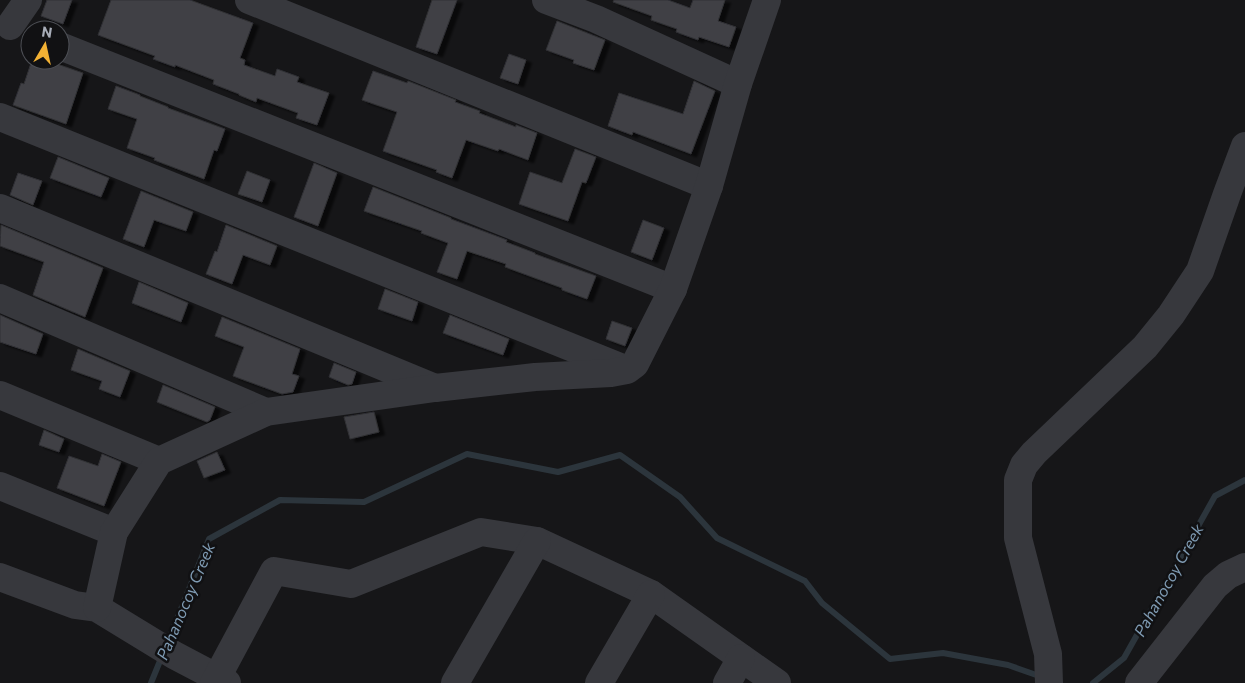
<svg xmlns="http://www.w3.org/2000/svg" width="1245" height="683" viewBox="0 0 1245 683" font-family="Commissioner,sans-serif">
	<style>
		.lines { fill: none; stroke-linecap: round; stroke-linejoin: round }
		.stream { stroke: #2c353c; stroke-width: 6 }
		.building { fill: #404145; stroke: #303034; filter: url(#shadow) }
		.minor { stroke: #37383d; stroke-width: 28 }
		.labels { text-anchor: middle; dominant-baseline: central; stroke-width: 5; stroke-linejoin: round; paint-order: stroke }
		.water-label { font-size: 16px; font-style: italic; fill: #7f9bb3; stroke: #111113 }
	</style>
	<defs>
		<filter id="shadow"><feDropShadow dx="5.5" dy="3" stdDeviation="1" flood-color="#0009"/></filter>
	</defs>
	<rect width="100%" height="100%" fill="#161618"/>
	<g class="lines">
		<g class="stream">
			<polyline points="167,644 209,539 280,500 364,502 467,454 558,472 620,455 680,497 717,538 805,581 822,603 890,659 943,653 1008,665 1042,677"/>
			<polyline points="151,683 162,656"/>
			<polyline points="1093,683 1124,658 1215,496 1245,480"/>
		</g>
	</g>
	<g class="building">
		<polygon points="47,0 72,0 63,24 41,16"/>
		<polygon points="111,0 190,0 253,23 240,58 245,60 244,65 275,76 277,69 299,77 297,82 329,93 317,125 296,118 298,113 257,98 256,102 239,95 239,94 213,84 214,80 175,65 175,67 153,59 155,56 98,35"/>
		<polygon points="432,0 457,0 437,54 416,47"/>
		<polygon points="614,0 668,0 690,8 693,0 725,0 718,21 736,27 729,47 699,37 698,40 676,32 677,29 651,20 652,16 613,2"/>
		<polygon points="557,21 605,40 594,70 573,63 574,60 546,50"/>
		<polygon points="509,54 526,60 518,84 500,78"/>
		<polygon points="32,60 53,60 58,62 57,64 83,73 66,124 13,105 21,83 24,84"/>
		<polygon points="373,71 407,83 408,81 456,100 455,102 480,111 479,113 516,127 516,125 537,133 528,160 499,149 498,151 466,140 452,178 436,172 437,170 383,151 397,112 362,100"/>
		<polygon points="694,81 715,91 691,154 633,132 632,135 608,126 619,93 683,114"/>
		<polygon points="116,86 140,95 140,96 168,107 168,108 225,129 217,151 214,150 204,179 154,160 155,158 127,148 137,119 108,109"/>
		<polygon points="575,149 596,157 586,183 582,182 568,221 519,204 530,172 562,183"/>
		<polygon points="58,157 109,178 101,197 50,178"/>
		<polygon points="314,163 337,173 318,226 294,217"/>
		<polygon points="247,171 270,180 262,202 238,194"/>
		<polygon points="18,173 42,181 33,205 10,195"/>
		<polygon points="373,187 451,218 451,219 507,240 506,242 535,253 535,254 596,276 587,299 562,290 562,288 505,267 506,264 467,251 457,279 437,272 448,243 421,233 422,231 364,211"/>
		<polygon points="141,191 193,212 186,231 154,220 144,247 123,239"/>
		<polygon points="643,220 664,228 652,260 631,252"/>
		<polygon points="1,225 103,268 85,317 33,295 44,262 0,246"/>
		<polygon points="226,225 277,246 270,265 243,255 232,284 206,274 215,251 217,252"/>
		<polygon points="139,282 188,303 181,322 132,303"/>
		<polygon points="385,289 418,302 412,321 378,309"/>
		<polygon points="0,315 43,334 36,354 0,342"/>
		<polygon points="450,315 509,339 503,355 443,333"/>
		<polygon points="222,317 300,349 292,374 299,376 293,392 282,394 233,376 244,347 215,336"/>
		<polygon points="612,321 632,328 625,346 606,339"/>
		<polygon points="78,349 130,371 120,397 99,389 102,381 71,370"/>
		<polygon points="334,363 356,372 352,384 348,385 329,377"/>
		<polygon points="163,385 215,407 210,420 207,422 157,402"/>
		<polygon points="374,412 379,432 350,439 344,417"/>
		<polygon points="44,430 64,439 59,452 39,445"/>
		<polygon points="217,452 225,470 204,478 197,461"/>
		<polygon points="102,454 121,462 104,506 57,488 69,456 98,466"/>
	</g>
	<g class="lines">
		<g class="minor">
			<polyline points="249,0 709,186"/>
			<polyline points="546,0 596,19 738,84"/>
			<polyline points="10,26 28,0"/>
			<polyline points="60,46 673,289"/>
			<polyline points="0,117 625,369"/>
			<polyline points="0,208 435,388"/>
			<polyline points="0,298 266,412"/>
			<polyline points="0,395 159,461"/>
			<polyline points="0,486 114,532"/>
			<polyline points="0,577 75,605 97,608 174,655 227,683"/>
			<polyline points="97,608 114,532 159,461 266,412 435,388 535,377 611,373 627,370 635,364 673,289 709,186 738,84 767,0"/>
			<polyline points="214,683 274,571 351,584 481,532 537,541 651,594 777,683"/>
			<polyline points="455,683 537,541"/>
			<polyline points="599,683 651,594"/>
			<polyline points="727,683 741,658"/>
			<polyline points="1049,683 1048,654 1018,538 1018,480 1024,465 1034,453 1145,347 1171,315 1200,271 1227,194 1245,146"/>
			<polyline points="1139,683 1215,586 1228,575 1245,567"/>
		</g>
	</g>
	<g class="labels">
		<g class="water-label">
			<text transform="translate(1168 580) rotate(-61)">Pahanocoy Creek</text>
			<text transform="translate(185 601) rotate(-67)">Pahanocoy Creek</text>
		</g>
	</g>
	<g transform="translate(45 45) rotate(9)"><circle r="24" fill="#111113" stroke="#4d4f55"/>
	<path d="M0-4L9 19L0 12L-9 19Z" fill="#f2b134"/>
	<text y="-8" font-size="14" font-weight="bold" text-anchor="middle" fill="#a8adb8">N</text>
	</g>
</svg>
